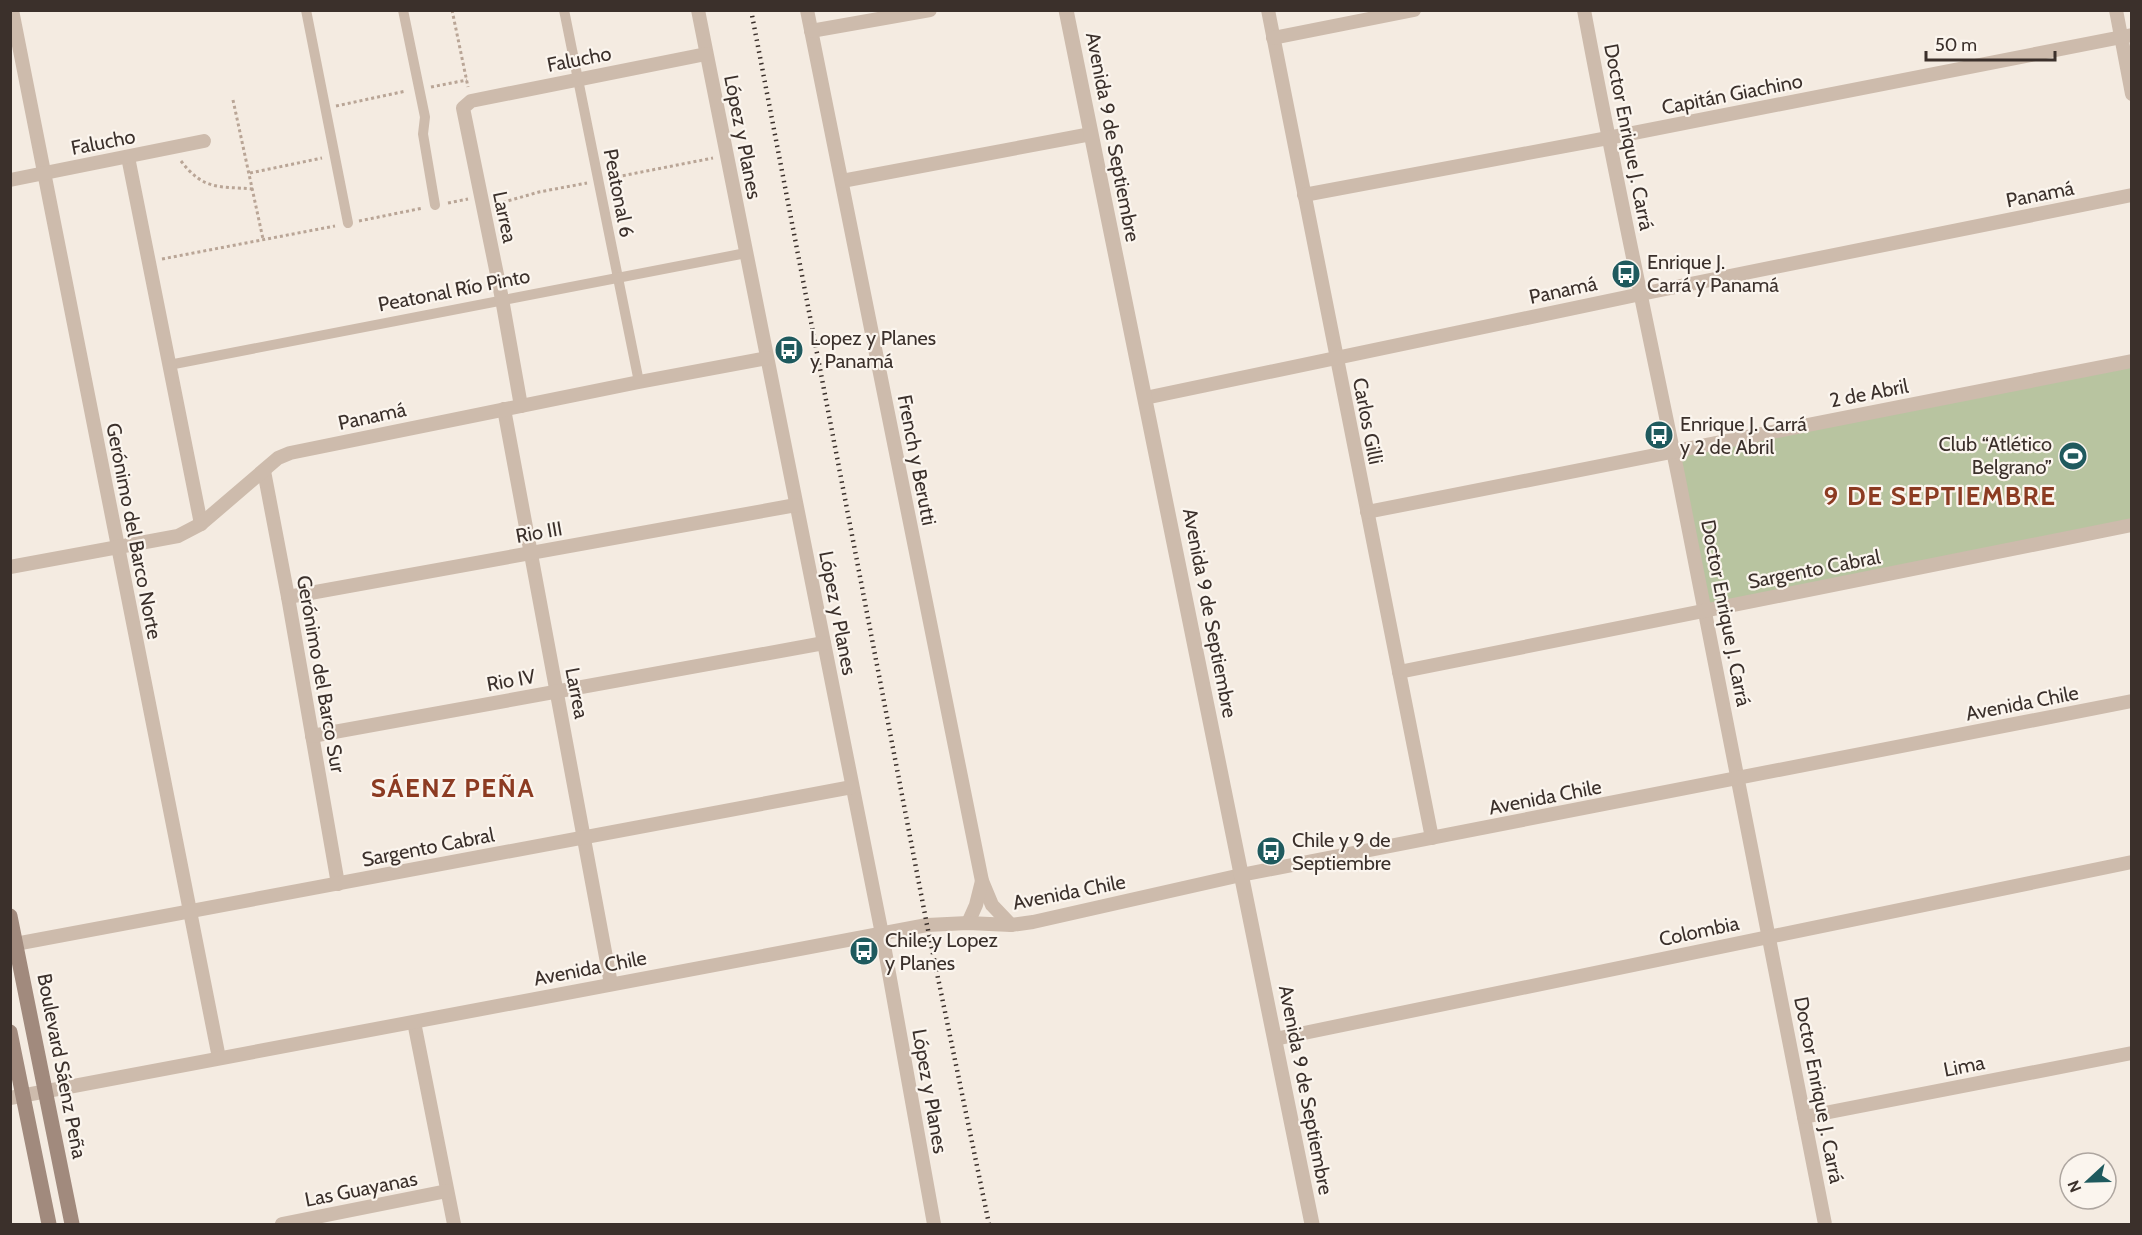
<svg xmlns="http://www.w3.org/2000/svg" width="2142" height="1235" viewBox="0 0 2142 1235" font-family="Cabin,sans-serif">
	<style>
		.green { fill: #b8c4a0 }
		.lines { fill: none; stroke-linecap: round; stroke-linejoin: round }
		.path { stroke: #b9a596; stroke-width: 3; stroke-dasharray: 3 3; stroke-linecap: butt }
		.pedestrian { stroke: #cdbbac; stroke-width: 10 }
		.minor { stroke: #cdbbac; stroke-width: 14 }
		.tertiary { stroke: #cdbbac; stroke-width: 15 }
		.secondary { stroke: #a18a7d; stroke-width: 15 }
		.rail { stroke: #3b302b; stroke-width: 4.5; stroke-dasharray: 1.5 4.5; stroke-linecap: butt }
		.labels { text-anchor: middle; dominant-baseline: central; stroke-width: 4.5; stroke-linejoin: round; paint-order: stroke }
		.street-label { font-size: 20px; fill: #3b302b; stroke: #fbf5ee }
		.poi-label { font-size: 20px; fill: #3b302b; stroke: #fbf5ee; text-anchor: start }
		.district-label { font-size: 26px; font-weight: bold; letter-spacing: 1.5px; fill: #8c3b22; stroke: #fbf5ee }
	</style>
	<rect width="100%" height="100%" fill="#f4ebe1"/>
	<polygon class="green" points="2131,361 2131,525 1705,610 1673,452"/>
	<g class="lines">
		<g class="path">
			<polyline points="452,10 468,87"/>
			<polyline points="431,87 467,80"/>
			<polyline points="233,100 263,239"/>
			<polyline points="336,106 406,91"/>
			<path d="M 181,161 C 204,191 219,186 253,189"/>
			<polyline points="250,173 322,158"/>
			<polyline points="611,178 713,158"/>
			<polyline points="448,203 468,199"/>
			<polyline points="497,204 539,192 587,183"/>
			<polyline points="359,221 423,208"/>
			<polyline points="162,259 335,226"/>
		</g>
		<g class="pedestrian">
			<polyline points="306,10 348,223"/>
			<polyline points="403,10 425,117 423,134 435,205"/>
			<polyline points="564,10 639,382"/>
			<polyline points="169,365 746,253"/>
		</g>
		<g class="minor">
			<polyline points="12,10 219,1058"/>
			<polyline points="698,10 882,934 934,1224"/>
			<polyline points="807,10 982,881 992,905 1011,925"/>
			<polyline points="1268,10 1432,838"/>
			<path d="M 1584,10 C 1613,167 1647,323 1679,480 C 1729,728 1777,976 1825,1224"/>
			<polyline points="2116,10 2132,94"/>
			<polyline points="811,31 930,10"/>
			<polyline points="1273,38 1414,10"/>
			<polyline points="128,157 201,524"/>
			<polyline points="10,180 204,141"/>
			<polyline points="842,181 1091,134"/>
			<polyline points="1304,195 1608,138 2132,35"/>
			<polyline points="1145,398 1641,294 2132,195"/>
			<polyline points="521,406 502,299 463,108 471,101 706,54"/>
			<polyline points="504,409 611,984"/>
			<polyline points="264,471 288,597 338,884"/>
			<polyline points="1367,512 2132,361"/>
			<polyline points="10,567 178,536 201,524 278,458 290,453 639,382 767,358"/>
			<polyline points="288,597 796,505"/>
			<polyline points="1399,672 2132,525"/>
			<polyline points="312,736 824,643"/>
			<polyline points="968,923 976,905 982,881"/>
			<polyline points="10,945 852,787"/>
			<polyline points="414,1022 454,1224"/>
			<polyline points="1275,1039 2132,862"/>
			<polyline points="10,1098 927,925 968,923 1011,925 1033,922 1241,875 2132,701"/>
			<polyline points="1804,1117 2132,1053"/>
			<polyline points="282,1224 447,1191"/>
		</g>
		<polyline class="tertiary" points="1066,10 1312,1224"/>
		<g class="secondary">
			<polyline points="10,916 72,1224"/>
			<polyline points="10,1032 49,1224"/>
		</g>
		<polyline class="rail" points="751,10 927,925 989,1224"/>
	</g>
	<defs>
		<g id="bus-disc" transform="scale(1.5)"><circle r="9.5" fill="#1f5a5e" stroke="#fbf5ee"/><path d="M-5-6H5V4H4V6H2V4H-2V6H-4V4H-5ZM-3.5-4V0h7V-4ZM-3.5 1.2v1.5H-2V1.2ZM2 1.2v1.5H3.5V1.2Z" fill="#fff"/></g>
		<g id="stadium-disc" transform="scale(1.5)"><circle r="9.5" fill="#1f5a5e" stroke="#fbf5ee"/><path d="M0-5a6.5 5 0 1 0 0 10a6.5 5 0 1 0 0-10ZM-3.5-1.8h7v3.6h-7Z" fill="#fff"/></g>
	</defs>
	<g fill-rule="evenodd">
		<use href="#bus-disc" x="1626" y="274"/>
		<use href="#bus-disc" x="789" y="350"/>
		<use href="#bus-disc" x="1659" y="435"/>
		<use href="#stadium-disc" x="2073" y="456"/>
		<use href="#bus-disc" x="1271" y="851"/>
		<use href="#bus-disc" x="864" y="951"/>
	</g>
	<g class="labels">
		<g class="street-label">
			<text transform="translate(579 59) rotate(-11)">Falucho</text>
			<text transform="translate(1732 94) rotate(-11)">Capitán Giachino</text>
			<text transform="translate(743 137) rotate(79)">López y Planes</text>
			<text transform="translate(1113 137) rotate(79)">Avenida 9 de Septiembre</text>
			<text transform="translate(1629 137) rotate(79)">Doctor Enrique J. Carrá</text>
			<text transform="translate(103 142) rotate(-11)">Falucho</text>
			<text transform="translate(619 193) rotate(79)">Peatonal 6</text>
			<text transform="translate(2040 194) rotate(-11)">Panamá</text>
			<text transform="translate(505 217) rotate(78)">Larrea</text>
			<text transform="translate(454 290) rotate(-11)">Peatonal Río Pinto</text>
			<text transform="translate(1563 290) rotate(-12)">Panamá</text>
			<text transform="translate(1869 393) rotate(-11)">2 de Abril</text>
			<text transform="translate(372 416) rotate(-12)">Panamá</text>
			<text transform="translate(1368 421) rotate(79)">Carlos Gilli</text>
			<text transform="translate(917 460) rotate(79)">French y Berutti</text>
			<text transform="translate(134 531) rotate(79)">Gerónimo del Barco Norte</text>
			<text transform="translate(539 532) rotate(-10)">Rio III</text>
			<text transform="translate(1814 569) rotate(-11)">Sargento Cabral</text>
			<text transform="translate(838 613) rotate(79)">López y Planes</text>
			<text transform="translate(1210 613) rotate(79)">Avenida 9 de Septiembre</text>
			<text transform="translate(1726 613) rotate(79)">Doctor Enrique J. Carrá</text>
			<text transform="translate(321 674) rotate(80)">Gerónimo del Barco Sur</text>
			<text transform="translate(511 680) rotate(-10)">Rio IV</text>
			<text transform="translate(577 693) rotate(79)">Larrea</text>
			<text transform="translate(2022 703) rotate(-11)">Avenida Chile</text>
			<text transform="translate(1545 797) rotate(-11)">Avenida Chile</text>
			<text transform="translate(428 847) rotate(-11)">Sargento Cabral</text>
			<text transform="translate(1069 892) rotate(-11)">Avenida Chile</text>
			<text transform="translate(1699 931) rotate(-12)">Colombia</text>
			<text transform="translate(590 968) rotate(-11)">Avenida Chile</text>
			<text transform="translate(62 1066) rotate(79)">Boulevard Sáenz Peña</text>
			<text transform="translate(1964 1066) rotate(-11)">Lima</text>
			<text transform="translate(1306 1090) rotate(79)">Avenida 9 de Septiembre</text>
			<text transform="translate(1819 1090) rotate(79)">Doctor Enrique J. Carrá</text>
			<text transform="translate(930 1091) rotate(80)">López y Planes</text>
			<text transform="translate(361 1189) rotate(-11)">Las Guayanas</text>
		</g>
		<g class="poi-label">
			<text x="1647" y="262">Enrique J.<tspan x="1647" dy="23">Carrá y Panamá</tspan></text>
			<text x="810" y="338">Lopez y Planes<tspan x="810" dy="23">y Panamá</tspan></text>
			<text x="1680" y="424">Enrique J. Carrá<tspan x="1680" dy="23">y 2 de Abril</tspan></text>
			<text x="2052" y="444" text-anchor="end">Club “Atlético<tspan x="2052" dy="23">Belgrano”</tspan></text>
			<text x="1292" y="840">Chile y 9 de<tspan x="1292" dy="23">Septiembre</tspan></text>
			<text x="885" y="940">Chile y Lopez<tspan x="885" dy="23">y Planes</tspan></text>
		</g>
		<g class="district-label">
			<text x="1940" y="496">9 DE SEPTIEMBRE</text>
			<text x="453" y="788">SÁENZ PEÑA</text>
		</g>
	</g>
	<rect width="2142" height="1235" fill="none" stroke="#3b302b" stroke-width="24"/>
	<g transform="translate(2088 1181) rotate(248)"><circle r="28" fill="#fbf5ee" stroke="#aea6a0" stroke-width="1.5"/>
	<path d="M0-4.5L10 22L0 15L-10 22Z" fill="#1f5a5e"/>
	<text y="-9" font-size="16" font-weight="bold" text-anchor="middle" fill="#3b302b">N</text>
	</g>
	<path d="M1926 51v9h129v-9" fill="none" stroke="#3b302b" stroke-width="3"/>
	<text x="1935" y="51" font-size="18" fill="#3b302b" stroke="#fbf5ee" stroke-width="4.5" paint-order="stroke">50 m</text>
</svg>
